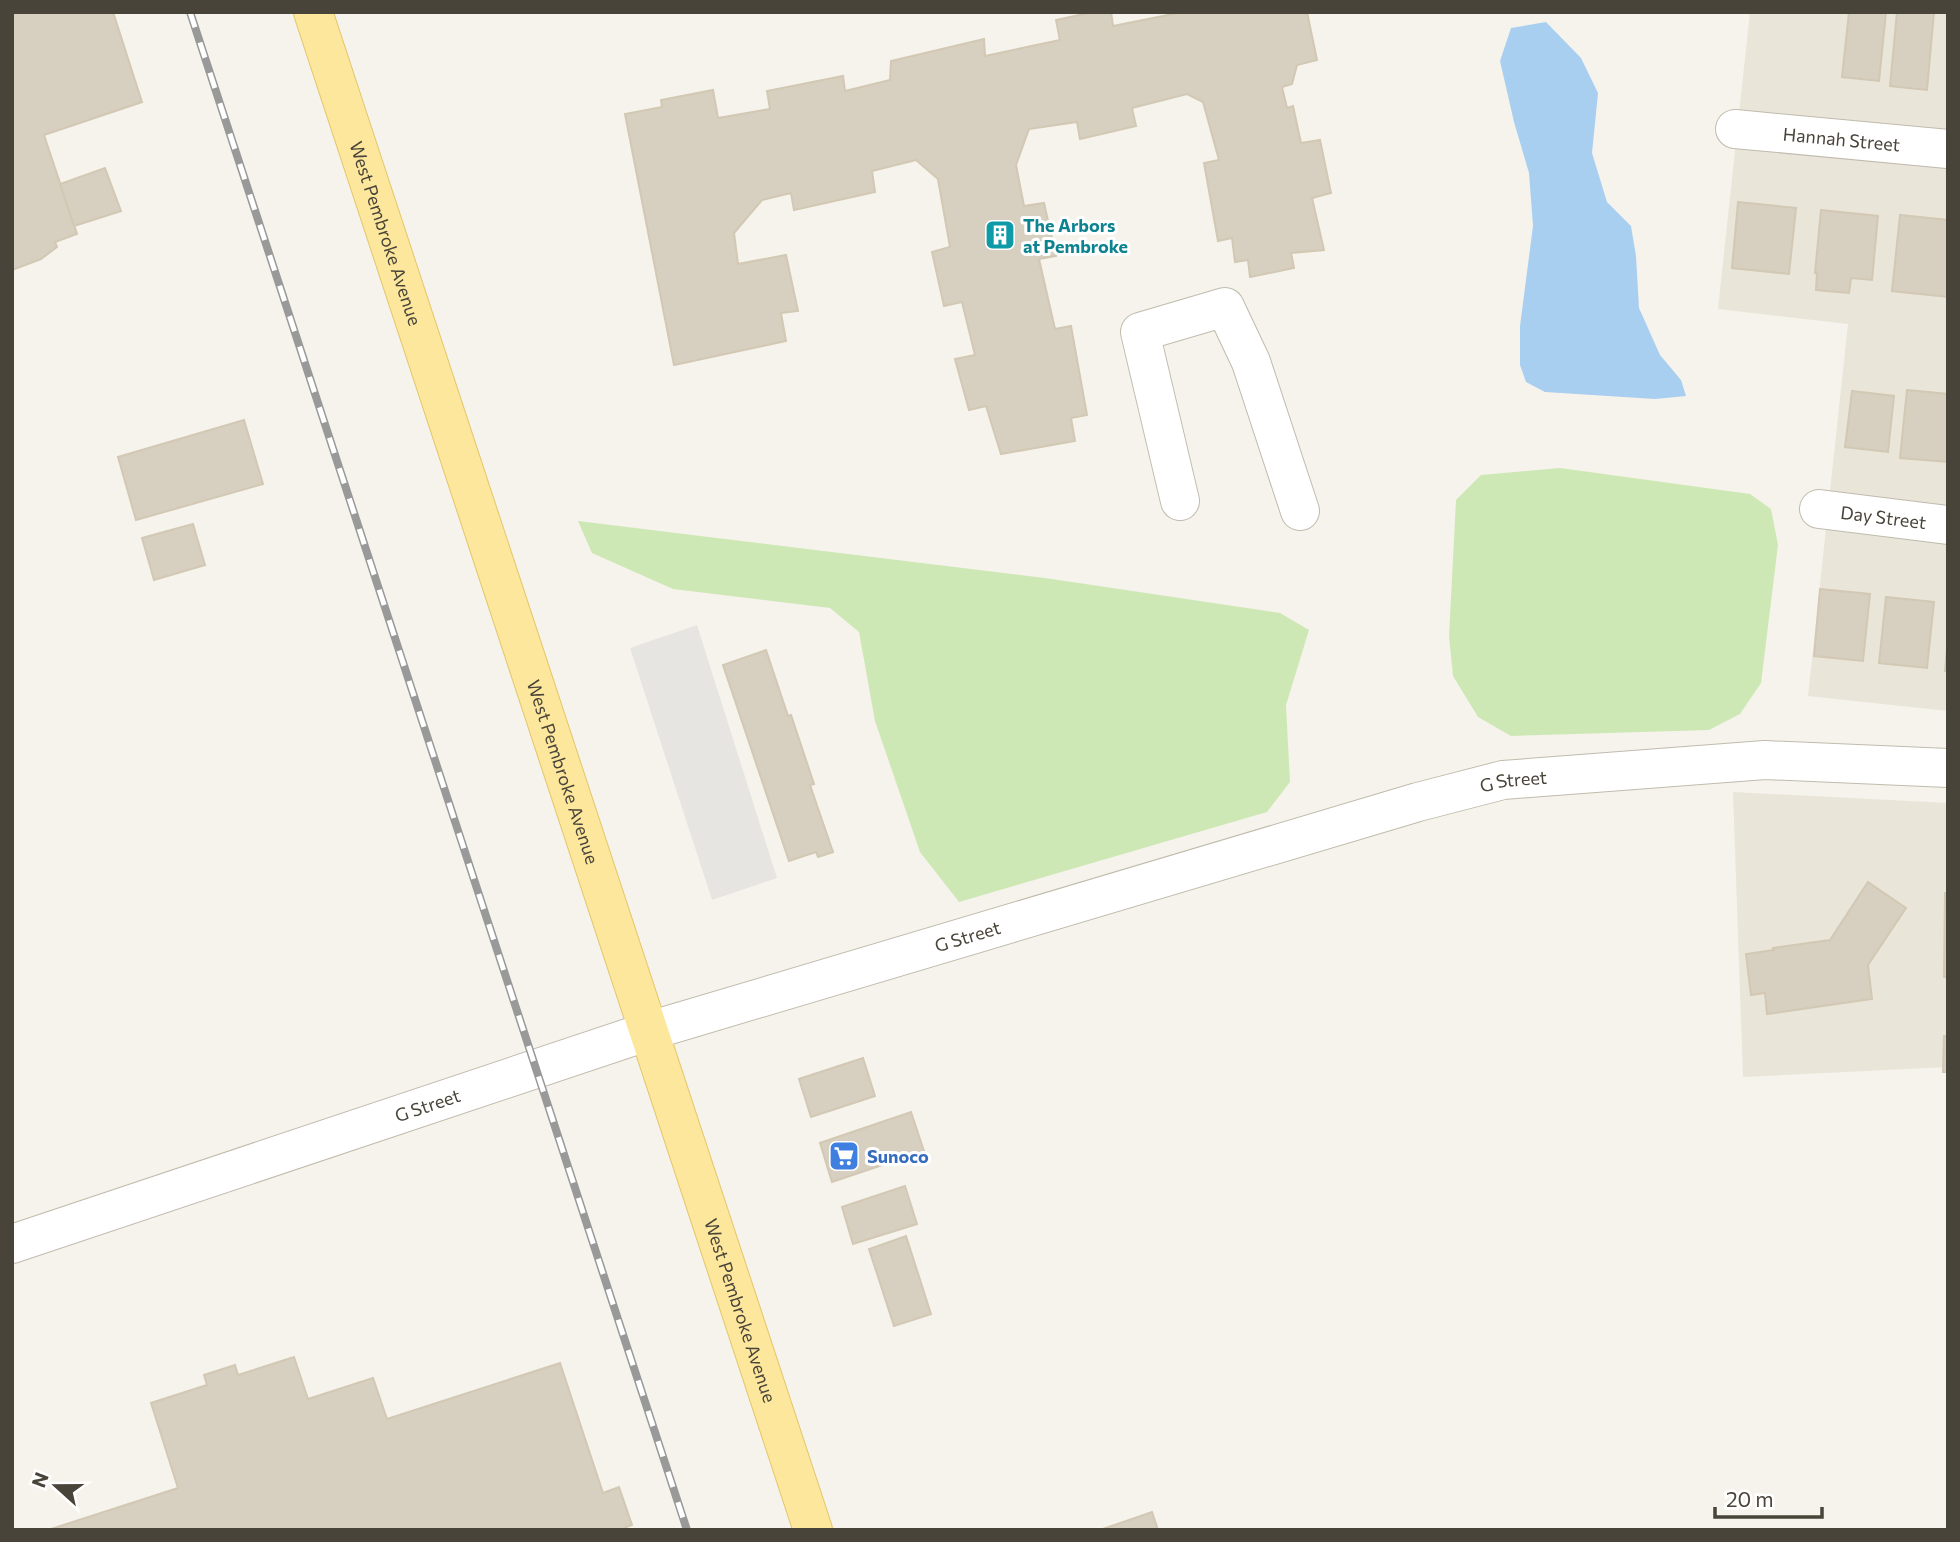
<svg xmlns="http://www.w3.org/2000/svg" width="1960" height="1542" viewBox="0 0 1960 1542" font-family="Commissioner,sans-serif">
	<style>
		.residential { fill: #e9e5d9 }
		.green { fill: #cee8b5 }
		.parking { fill: #e7e5e2 }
		.water { fill: #a9cff0 }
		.building { fill: #d7cfc0; stroke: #d2c8b3; stroke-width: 2 }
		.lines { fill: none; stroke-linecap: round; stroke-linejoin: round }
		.minor-casing { stroke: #c1bbad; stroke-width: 40 }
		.major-casing { stroke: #e3c66b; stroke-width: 40 }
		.minor { stroke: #fff; stroke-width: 38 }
		.major { stroke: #fde79c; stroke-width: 38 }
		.rail-casing { stroke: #999; stroke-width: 8 }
		.rail { stroke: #fff; stroke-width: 5; stroke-dasharray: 16; stroke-linecap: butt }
		.labels { text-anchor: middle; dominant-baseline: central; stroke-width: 6; stroke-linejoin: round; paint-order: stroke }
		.street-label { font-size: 18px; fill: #494439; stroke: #fff }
		.culture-label { font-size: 18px; font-weight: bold; fill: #0d838f; stroke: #fff; text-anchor: start }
		.shop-label { font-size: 18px; font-weight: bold; fill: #366cbe; stroke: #fff; text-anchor: start }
	</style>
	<rect width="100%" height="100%" fill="#f5f3eb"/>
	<g class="residential">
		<polygon points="1750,12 1948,12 1948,711 1808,696 1848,324 1718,309"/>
		<polygon points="1733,792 1948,803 1948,1067 1743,1077"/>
	</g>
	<g class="green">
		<polygon points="1560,468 1750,494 1771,509 1778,545 1761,683 1740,714 1709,730 1511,736 1478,717 1453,676 1449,636 1456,500 1481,475"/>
		<polygon points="578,521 1045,578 1280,613 1309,630 1286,705 1290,782 1267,812 959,902 920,852 875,721 859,632 830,608 673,589 592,553"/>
	</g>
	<polygon class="parking" points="697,625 777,878 712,900 630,648"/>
	<polygon class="water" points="1546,22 1581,58 1598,93 1592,153 1607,202 1631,226 1636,256 1639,308 1660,355 1681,380 1686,396 1655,399 1545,392 1526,382 1520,365 1520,326 1533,226 1529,173 1514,122 1500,61 1511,28"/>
	<g class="building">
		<polygon points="12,12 113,12 142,102 44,135 77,234 55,242 57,247 41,259 12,270"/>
		<polygon points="1093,12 1111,12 1113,26 1183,12 1307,12 1317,60 1297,65 1292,84 1282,87 1287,108 1293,106 1301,143 1320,140 1331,193 1312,198 1324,250 1291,253 1294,268 1250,277 1248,260 1235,262 1232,238 1218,241 1204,163 1219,160 1203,102 1187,94 1132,108 1136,126 1080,139 1077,122 1029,129 1016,165 1024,206 1044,203 1056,256 1039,259 1055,329 1071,326 1087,415 1071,418 1075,441 1001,454 986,406 969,410 955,359 975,355 962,302 944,306 932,252 950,247 938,179 916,160 872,171 875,192 794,210 791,193 762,200 734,233 738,264 786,255 798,311 781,313 786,341 674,365 625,114 662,107 661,100 713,90 718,118 770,109 767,91 843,76 845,91 890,80 891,61 984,39 985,56 1060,40 1056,20"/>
		<polygon points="1849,12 1886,12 1879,81 1842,77"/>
		<polygon points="1897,12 1934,12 1927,90 1890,86"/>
		<polygon points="105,168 121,211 74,226 60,184"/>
		<polygon points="1738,202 1796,208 1789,274 1732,268"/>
		<polygon points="1821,210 1878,216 1872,280 1851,278 1849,293 1816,290 1817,273 1815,273"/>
		<polygon points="1900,215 1948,220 1948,297 1892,291"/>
		<polygon points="1907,390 1948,394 1948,462 1900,458"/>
		<polygon points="1852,391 1894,396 1888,452 1845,447"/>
		<polygon points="244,420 263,484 136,520 118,457"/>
		<polygon points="193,524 205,565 154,580 142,538"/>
		<polygon points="1820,589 1870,594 1863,661 1814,656"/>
		<polygon points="1886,597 1934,602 1927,668 1879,663"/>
		<polygon points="1948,637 1948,671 1945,671"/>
		<polygon points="766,650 788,716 791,715 814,784 810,785 833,852 818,857 816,852 789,861 723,665"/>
		<polygon points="1868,882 1906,908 1868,965 1872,999 1767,1014 1765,993 1751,995 1746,954 1774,950 1773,948 1830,940"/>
		<polygon points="1945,893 1948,893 1948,977 1944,977"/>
		<polygon points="1944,1036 1948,1036 1948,1072 1943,1072"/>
		<polygon points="863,1058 875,1096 811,1117 799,1079"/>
		<polygon points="911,1112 924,1151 832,1182 820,1143"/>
		<polygon points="905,1186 917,1224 853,1244 842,1207"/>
		<polygon points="906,1236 931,1314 894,1326 869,1249"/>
		<polygon points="294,1357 308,1399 373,1378 387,1419 560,1363 603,1493 619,1487 632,1525 619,1530 48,1530 178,1488 151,1403 207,1385 204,1375 235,1365 238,1375"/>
		<polygon points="1152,1512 1158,1530 1100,1530"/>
	</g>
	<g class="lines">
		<g class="minor-casing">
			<g id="minor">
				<path id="s1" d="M 1735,129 L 1948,149"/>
				<polyline points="1180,501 1140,332 1225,307 1251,362 1300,511"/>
				<path id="s2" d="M 1819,509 L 1948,525"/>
				<path id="s3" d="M 12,1244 L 649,1031 L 1418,802 L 1503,780 L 1765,760 L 1948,768"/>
			</g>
		</g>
		<g class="major-casing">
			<g id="major">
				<path id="s4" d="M 313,12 L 813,1530"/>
			</g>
		</g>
		<use href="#minor" class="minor"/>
		<use href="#major" class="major"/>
		<g class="rail-casing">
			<polyline id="rail" points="190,12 687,1530"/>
		</g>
		<use href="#rail" class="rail"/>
	</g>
	<defs>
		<g id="building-square" transform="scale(1.575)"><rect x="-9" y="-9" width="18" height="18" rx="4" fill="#0f9aa8" stroke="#fff"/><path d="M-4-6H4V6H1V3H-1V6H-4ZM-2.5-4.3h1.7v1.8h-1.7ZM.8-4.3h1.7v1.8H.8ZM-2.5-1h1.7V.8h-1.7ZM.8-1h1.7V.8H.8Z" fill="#fff"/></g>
		<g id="supermarket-square" transform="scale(1.575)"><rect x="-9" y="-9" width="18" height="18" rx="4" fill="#3f7fe0" stroke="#fff"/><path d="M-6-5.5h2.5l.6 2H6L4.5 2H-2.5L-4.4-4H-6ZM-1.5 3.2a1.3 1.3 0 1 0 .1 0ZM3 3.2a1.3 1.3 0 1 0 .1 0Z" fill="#fff"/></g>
	</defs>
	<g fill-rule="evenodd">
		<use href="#building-square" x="1000" y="235"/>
		<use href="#supermarket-square" x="844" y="1156"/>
	</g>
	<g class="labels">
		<g class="street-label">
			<text stroke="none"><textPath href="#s1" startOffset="107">Hannah Street</textPath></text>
			<text stroke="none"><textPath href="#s4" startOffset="233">West Pembroke Avenue</textPath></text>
			<text stroke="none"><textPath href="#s2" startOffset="65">Day Street</textPath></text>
			<text stroke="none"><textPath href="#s4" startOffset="800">West Pembroke Avenue</textPath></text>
			<text stroke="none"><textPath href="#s3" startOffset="1572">G Street</textPath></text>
			<text stroke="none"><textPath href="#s3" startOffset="1004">G Street</textPath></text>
			<text stroke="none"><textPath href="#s3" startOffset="438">G Street</textPath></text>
			<text stroke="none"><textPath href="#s4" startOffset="1367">West Pembroke Avenue</textPath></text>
		</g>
		<g class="culture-label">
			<text x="1023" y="225">The Arbors<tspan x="1023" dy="21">at Pembroke</tspan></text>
		</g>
		<g class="shop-label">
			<text x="867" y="1156">Sunoco</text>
		</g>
	</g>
	<rect width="1960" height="1542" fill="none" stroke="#494439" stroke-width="28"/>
	<g transform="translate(56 1486) rotate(291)" stroke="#ffffff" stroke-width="5" paint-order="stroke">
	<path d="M0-5L12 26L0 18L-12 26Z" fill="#494439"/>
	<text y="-10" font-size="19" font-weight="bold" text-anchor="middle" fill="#494439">N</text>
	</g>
	<path d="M1715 1507v10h107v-10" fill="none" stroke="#494439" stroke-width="3.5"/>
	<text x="1726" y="1507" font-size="21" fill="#494439" stroke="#ffffff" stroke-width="5" paint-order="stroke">20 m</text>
</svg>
